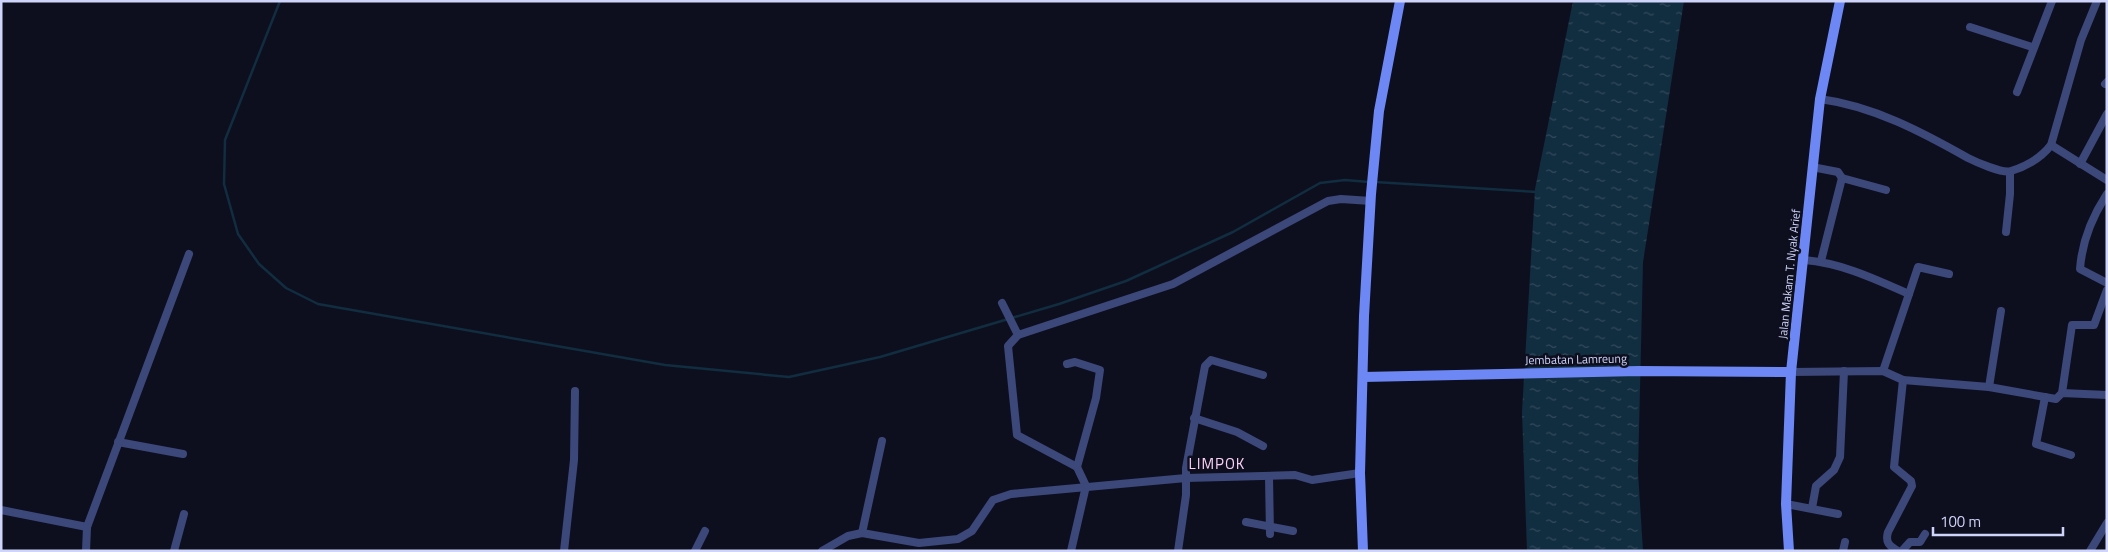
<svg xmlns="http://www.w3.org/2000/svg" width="2108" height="552" viewBox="0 0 2108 552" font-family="'Titillium Web',sans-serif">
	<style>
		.water { fill: url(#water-ripples) }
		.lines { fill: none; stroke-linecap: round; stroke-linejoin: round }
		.stream { stroke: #112d40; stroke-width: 2.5 }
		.street { stroke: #3c487a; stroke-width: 8 }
		.secondary { stroke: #6d88f4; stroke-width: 10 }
		.labels { text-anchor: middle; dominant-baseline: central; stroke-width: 5; stroke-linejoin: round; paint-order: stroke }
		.street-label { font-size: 12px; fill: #cfd4fb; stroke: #0e0f1e }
		.quarter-label { font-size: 15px; letter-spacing: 1px; fill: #fbd1f5; stroke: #0e0f1e }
	</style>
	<defs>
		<pattern id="water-ripples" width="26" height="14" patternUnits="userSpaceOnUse" patternTransform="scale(1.25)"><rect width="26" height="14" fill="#112d40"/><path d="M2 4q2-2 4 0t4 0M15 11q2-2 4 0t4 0" fill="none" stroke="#334b5c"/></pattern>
	</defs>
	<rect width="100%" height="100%" fill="#0e0f1e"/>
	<polygon class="water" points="1573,1 1684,1 1643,262 1638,472 1643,551 1527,551 1522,412 1535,189"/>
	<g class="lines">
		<g class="stream">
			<polyline points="280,1 225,140 224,184 238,234 259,264 286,288 318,304 665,365 789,377 880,357 1059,304 1126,281 1233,232 1320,183 1345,180 1369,182"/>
			<polyline points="1375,182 1537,192"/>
		</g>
		<g class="street">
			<polyline points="1970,27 2032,47"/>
			<polyline points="2105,84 2107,82"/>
			<polyline points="2017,92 2052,1"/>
			<path d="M 1820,99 C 1873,106 1922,132 1968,158 C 1976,162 2003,174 2011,171 C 2027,166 2041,158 2051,145 L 2081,40 L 2097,1"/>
			<polyline points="2051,145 2107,180"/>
			<polyline points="2080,164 2107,114"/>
			<polyline points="1812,167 1838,172 1842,178 1886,190"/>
			<path d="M 2107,194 C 2092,217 2082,241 2080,269 L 2107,283"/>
			<polyline points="2006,232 2010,194 2010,172"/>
			<path d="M 1804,260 C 1842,263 1875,279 1909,294 L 1883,371"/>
			<polyline points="1821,261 1842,178"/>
			<polyline points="1909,294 1918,267 1949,274"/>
			<polyline points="1002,303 1018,335 1008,346 1017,435 1077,467"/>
			<polyline points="1018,335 1173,284 1328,201 1341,199 1371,201"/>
			<polyline points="1067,364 1075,362 1100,370 1096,398 1077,467 1086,486 1071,551"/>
			<polyline points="1791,372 1883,371 1903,380 1989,387 2056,399 2062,393 2107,395"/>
			<polyline points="1989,387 2001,311"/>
			<polyline points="2062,393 2072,325 2094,325 2107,290"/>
			<polyline points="2045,397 2036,444 2071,455"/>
			<polyline points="1194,418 1237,432 1263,446"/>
			<polyline points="118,442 183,454"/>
			<polyline points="1269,477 1270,534"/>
			<polyline points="1786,504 1838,514"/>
			<polyline points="1812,508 1816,486 1834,470 1840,457 1844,371"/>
			<polyline points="1,510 87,527 189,254"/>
			<polyline points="1246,522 1293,531"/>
			<polyline points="862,533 882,441"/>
			<polyline points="86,551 87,527"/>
			<polyline points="174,551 184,514"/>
			<polyline points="564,551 574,460 575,391"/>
			<polyline points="695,551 705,531"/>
			<polyline points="822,551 848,536 862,533 919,543 958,539 972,531 993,500 1011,494 1186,478 1295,475 1312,480 1360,473"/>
			<polyline points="1178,551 1186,495 1186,468 1205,366 1211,360 1263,375"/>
			<polyline points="1843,551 1845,542"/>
			<path d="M 1898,551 C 1889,546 1885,542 1888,532 L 1912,486 L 1911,481 L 1894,467 L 1903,380"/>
			<polyline points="1902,551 1910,542 1920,542 1925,534"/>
			<polyline points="2090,551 2107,523"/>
		</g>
		<g class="secondary">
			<polyline points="1363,377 1639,371 1791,372"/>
			<polyline points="1363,551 1360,473 1364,316 1371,194 1379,111 1400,1"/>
			<polyline points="1789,551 1786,504 1791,372 1820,99 1840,1"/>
		</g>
	</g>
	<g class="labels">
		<g class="street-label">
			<text transform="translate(1789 274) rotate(-84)">Jalan Makam T. Nyak Arief</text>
			<text transform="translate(1576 359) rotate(-1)">Jembatan Lamreung</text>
		</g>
		<g class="quarter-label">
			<text x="1217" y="463">LIMPOK</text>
		</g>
	</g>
	<rect width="2108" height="552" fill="none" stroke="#cfd4fb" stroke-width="5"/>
	<path d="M1933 527v8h130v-8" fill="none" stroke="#cfd4fb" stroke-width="2.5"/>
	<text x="1940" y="527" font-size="15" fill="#cfd4fb" stroke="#0e0f1e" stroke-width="4" paint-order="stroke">100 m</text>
</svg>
